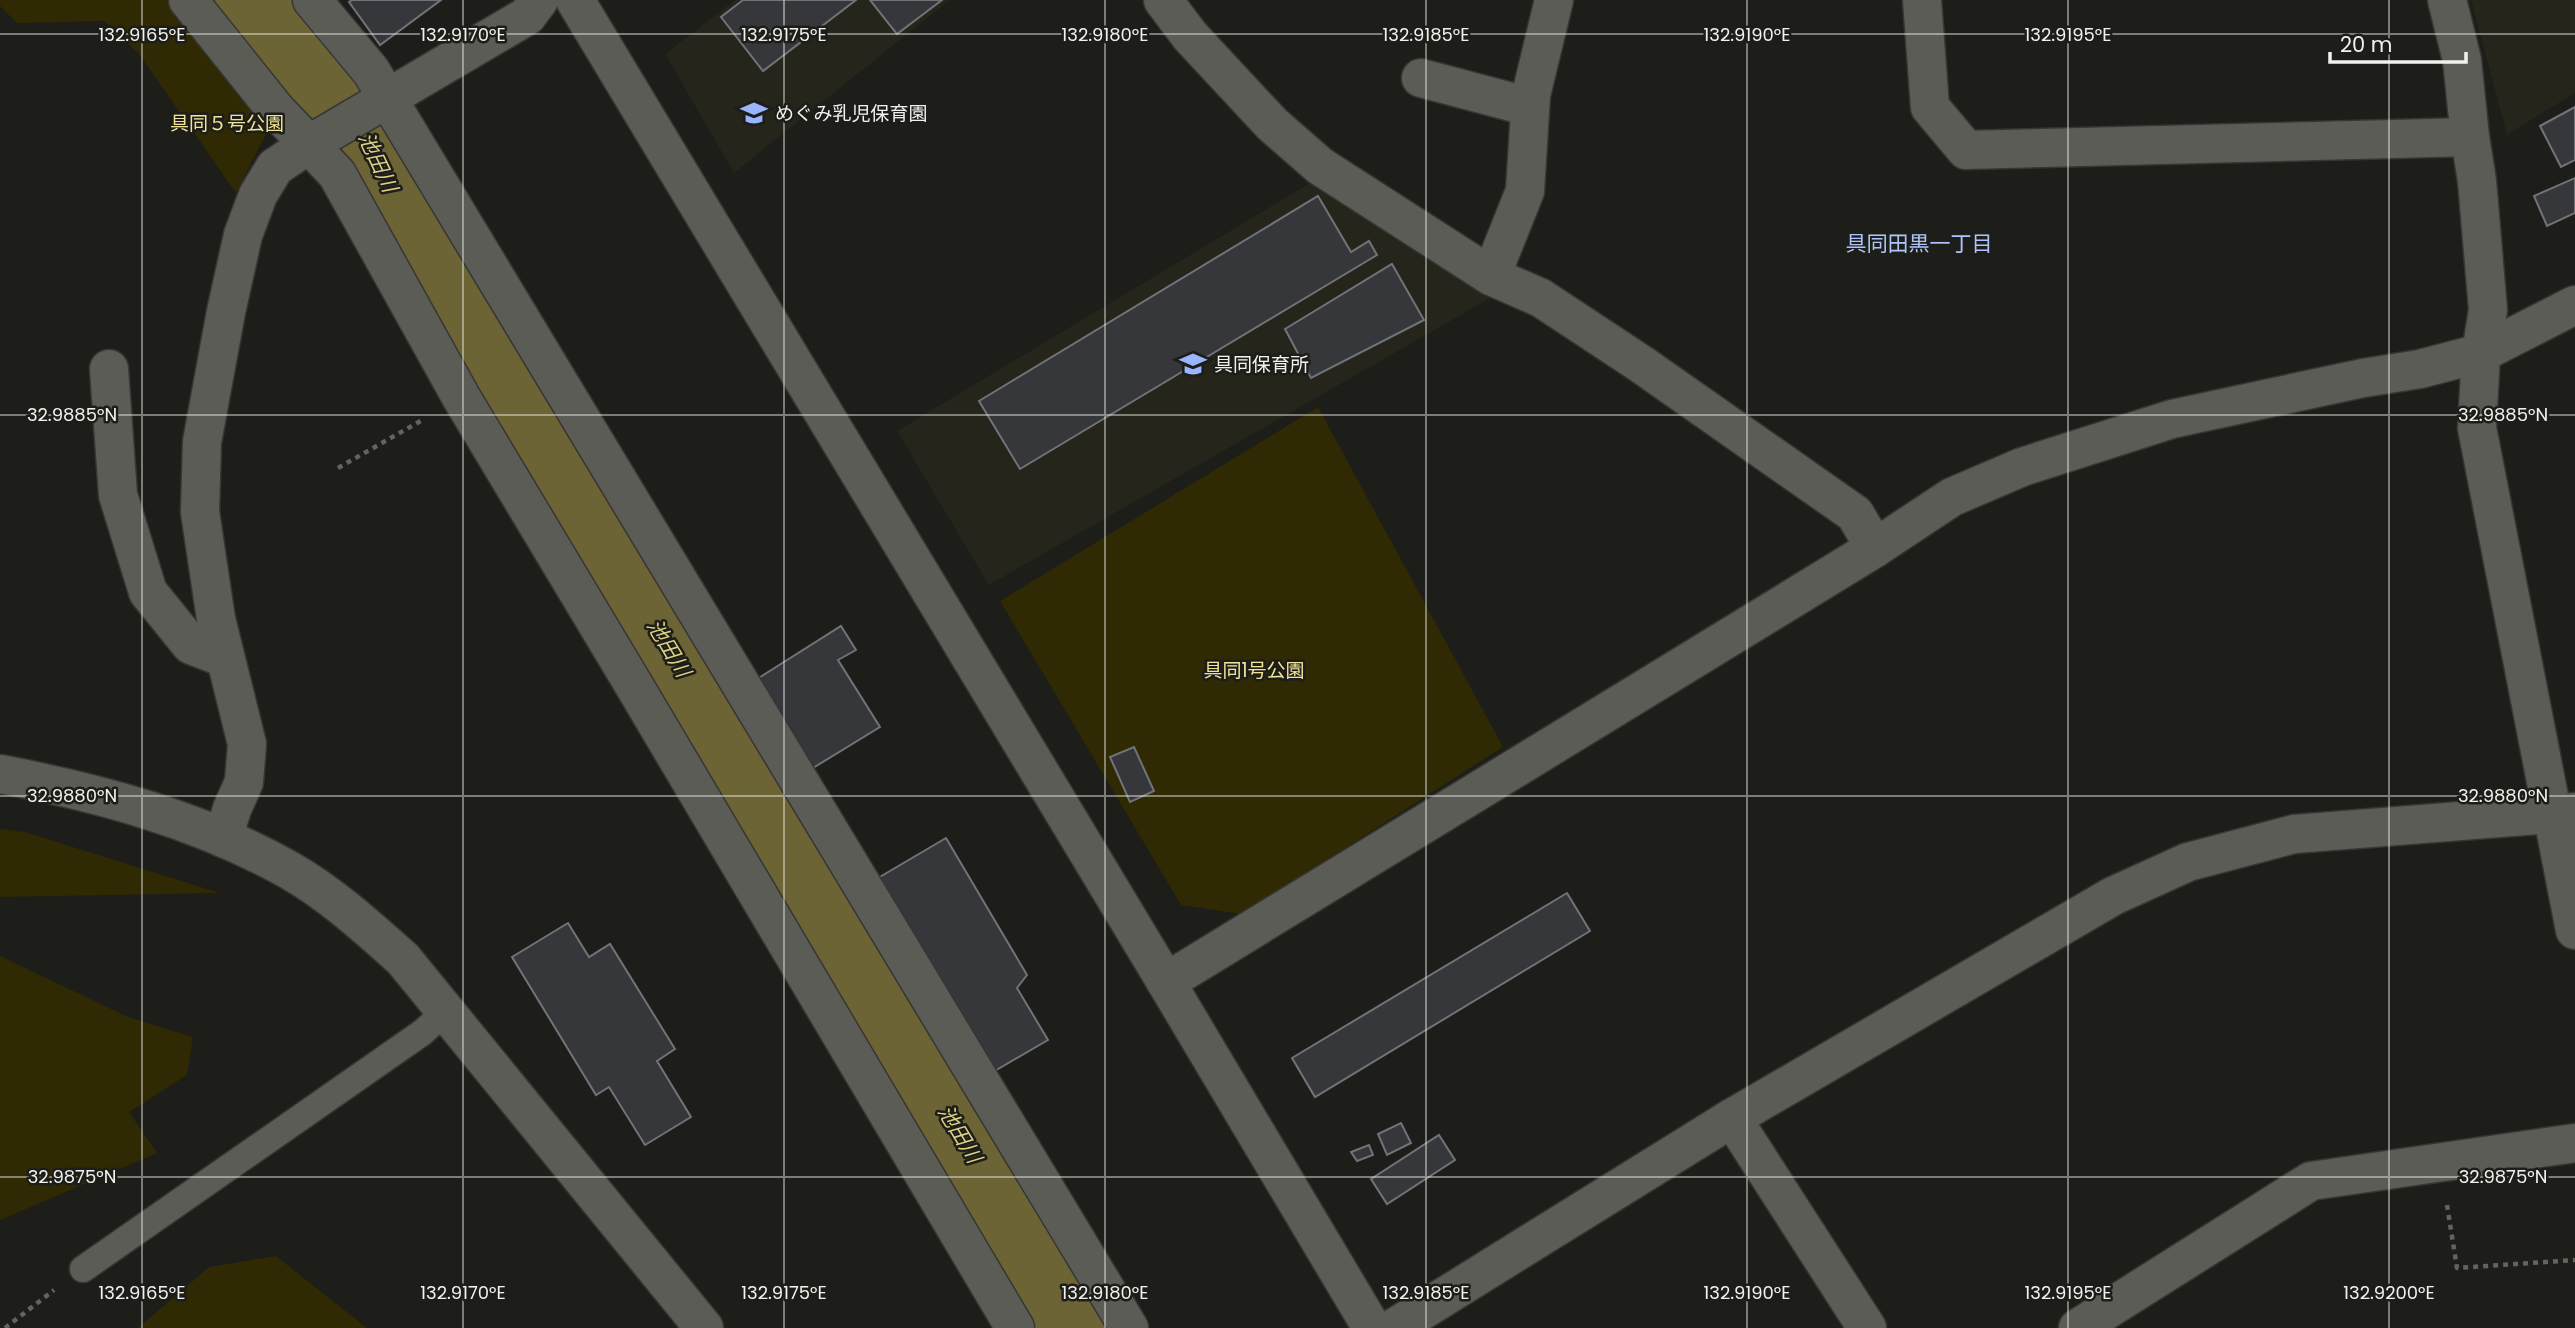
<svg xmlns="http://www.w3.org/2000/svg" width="2575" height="1328" viewBox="0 0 2575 1328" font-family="Poppins,'Noto Sans JP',sans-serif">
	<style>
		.built { fill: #26251b }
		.green { fill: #2f2904 }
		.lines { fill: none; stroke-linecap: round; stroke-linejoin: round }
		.river { stroke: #6c6434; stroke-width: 82 }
		.building { fill: #36373b; stroke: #717378; stroke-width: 2 }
		.service-casing { stroke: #373634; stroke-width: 29 }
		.minor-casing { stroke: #373634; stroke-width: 41 }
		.tertiary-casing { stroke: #373634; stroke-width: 41 }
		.path { stroke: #63635f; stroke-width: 4.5; stroke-dasharray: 5 5; stroke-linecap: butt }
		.service { stroke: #5c5c57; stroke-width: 26 }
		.minor { stroke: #5c5c57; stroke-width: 38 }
		.tertiary { stroke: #5c5c57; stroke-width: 38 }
		.ticks { fill: none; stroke: #f1f1ee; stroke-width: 2; stroke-opacity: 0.45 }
		.labels { text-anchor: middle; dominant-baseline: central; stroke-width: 5; stroke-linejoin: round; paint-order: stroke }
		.poi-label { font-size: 19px; fill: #f1f1ee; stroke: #1d1d19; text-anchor: start }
		.park-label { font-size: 19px; fill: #f1e497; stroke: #1d1d19 }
		.water-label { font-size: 21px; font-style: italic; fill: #ddd083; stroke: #1d1d19 }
		.neighbourhood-label { font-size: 21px; fill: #afc4fa; stroke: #1d1d19 }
		.ticks-label { font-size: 18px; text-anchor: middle; fill: #f1f1ee; stroke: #1d1d19; stroke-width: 5; stroke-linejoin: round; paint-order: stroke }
	</style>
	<rect width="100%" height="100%" fill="#1d1d19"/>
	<g class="built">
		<polygon points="735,0 950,0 734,173 665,54"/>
		<polygon points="2471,0 2575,0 2575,93 2507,135"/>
		<polygon points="1310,183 1462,279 1494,296 989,585 897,431"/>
	</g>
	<g class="green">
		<polygon points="0,0 172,0 270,126 236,193 139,54 104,21 17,23 0,6"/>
		<polygon points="1318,407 1503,747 1242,914 1181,905 1000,601"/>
		<polygon points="0,829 25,832 220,893 0,897"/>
		<polygon points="0,956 128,1017 193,1037 187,1075 129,1112 157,1153 0,1220"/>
		<polygon points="276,1256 367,1328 138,1328 209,1267"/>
	</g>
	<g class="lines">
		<polyline class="river" points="239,0 294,69 318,80 341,82 382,164 410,231 471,335 501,382 530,417 1077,1328"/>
	</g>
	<g class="building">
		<polygon points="352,0 441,0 380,45 349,2"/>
		<polygon points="743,0 856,0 763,71 721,17"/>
		<polygon points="870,0 942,0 897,34"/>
		<polygon points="2575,107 2575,160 2561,167 2540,126"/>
		<polygon points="2575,178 2575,213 2547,226 2534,196"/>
		<polygon points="1318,196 1351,252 1369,241 1377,255 1020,469 979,401"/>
		<polygon points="1392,264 1424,320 1311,378 1285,329"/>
		<polygon points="841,626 856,650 838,660 880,727 813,768 757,679"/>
		<polygon points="1134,747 1154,791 1130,802 1110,757"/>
		<polygon points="946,838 1027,975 1017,988 1048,1040 993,1072 878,878"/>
		<polygon points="1567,893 1590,931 1315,1097 1292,1058"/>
		<polygon points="568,923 589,957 610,944 675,1049 657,1061 691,1117 645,1145 609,1087 596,1095 512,957"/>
		<polygon points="1401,1123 1411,1143 1387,1155 1378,1134"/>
		<polygon points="1439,1135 1455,1160 1387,1204 1371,1179"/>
		<polygon points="1369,1145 1373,1155 1357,1161 1351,1152"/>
	</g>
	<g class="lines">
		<g class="service-casing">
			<polyline id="service" points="83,1269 423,1032 446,1011"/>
		</g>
		<g class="minor-casing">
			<g id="minor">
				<polyline points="188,0 276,110 337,174 461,397 632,682 1015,1328"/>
				<polyline points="312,0 371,71 1129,1328"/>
				<polyline points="1163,0 1190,36 1272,124 1320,166 1491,276 1541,298 1641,364 1855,514 1875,548"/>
				<polyline points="1922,0 1930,107 1966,150 2470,137"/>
				<polyline points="2447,0 2462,60 2470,137 2477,181 2488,310 2481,353 2477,428 2575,930"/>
				<polyline points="1421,78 1530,107"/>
				<polyline points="1491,276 1525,191 1531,95 1554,0"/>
				<polyline points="109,369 118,495 148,592 191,645 225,658"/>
				<polyline points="223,838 232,809 244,782 247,744 216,619 200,512 202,442 226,312 243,235 258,195 275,167 308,145 527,16 539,0"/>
				<polyline points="1166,982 1875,548 1952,497 2022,467 2172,419 2363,378 2420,369 2481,353 2575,305"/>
				<polyline points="1732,1118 1867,1328"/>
				<polyline points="2078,1328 2311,1181 2575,1143"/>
			</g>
		</g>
		<g class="tertiary-casing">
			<g id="tertiary">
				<polyline points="575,0 1166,982 1372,1328"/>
				<path d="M 0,774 C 100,793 200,820 289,870 C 331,894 367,927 403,959 L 704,1328"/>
				<polyline points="1394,1328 1732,1118 2113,896 2188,862 2294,834 2575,812"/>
			</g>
		</g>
		<g class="path">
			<polyline points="338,468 424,419"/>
			<polyline points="2447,1205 2457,1268 2575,1260"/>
			<polyline points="5,1328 54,1290"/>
		</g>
		<use href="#service" class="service"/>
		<use href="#minor" class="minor"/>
		<use href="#tertiary" class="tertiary"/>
	</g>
	<path class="ticks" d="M 142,0 L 142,1328M 463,0 L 463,1328M 784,0 L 784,1328M 1105,0 L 1105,1328M 1426,0 L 1426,1328M 1747,0 L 1747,1328M 2068,0 L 2068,1328M 2389,0 L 2389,1328M 0,34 L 2575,34M 0,415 L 2575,415M 0,796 L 2575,796M 0,1177 L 2575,1177"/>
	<defs>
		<g id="school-bare" transform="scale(2.1)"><path d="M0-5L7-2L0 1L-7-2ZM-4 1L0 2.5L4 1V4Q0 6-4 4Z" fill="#9ab5fd" stroke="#1d1d19" stroke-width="2.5" paint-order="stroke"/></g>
	</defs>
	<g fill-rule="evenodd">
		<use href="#school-bare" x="754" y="113"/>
		<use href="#school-bare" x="1193" y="364"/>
	</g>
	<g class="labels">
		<g class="poi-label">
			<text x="775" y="113">めぐみ乳児保育園</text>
			<text x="1214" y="364">具同保育所</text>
		</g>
		<g class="park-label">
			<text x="227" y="123">具同５号公園</text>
			<text x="1254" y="670">具同1号公園</text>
		</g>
		<g class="water-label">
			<text transform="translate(378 162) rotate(65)">池田川</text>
			<text transform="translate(669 648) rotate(59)">池田川</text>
			<text transform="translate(960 1134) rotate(59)">池田川</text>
		</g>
		<g class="neighbourhood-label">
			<text x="1919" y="243">具同田黒一丁目</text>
		</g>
	</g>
	<g class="ticks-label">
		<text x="142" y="41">132.9165°E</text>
		<text x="463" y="41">132.9170°E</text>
		<text x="784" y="41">132.9175°E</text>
		<text x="1105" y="41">132.9180°E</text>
		<text x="1426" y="41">132.9185°E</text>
		<text x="1747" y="41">132.9190°E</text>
		<text x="2068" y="41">132.9195°E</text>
		<text x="72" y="421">32.9885°N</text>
		<text x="2503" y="421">32.9885°N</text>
		<text x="72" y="802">32.9880°N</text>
		<text x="2503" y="802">32.9880°N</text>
		<text x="72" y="1183">32.9875°N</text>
		<text x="2503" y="1183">32.9875°N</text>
		<text x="142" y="1299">132.9165°E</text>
		<text x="463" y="1299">132.9170°E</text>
		<text x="784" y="1299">132.9175°E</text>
		<text x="1105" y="1299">132.9180°E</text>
		<text x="1426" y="1299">132.9185°E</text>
		<text x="1747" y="1299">132.9190°E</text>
		<text x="2068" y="1299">132.9195°E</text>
		<text x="2389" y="1299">132.9200°E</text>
	</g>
	<path d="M2330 52v10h136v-10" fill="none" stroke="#f1f1ee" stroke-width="3.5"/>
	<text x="2340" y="52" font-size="21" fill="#f1f1ee" stroke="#1d1d19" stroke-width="5" paint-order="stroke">20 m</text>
</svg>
